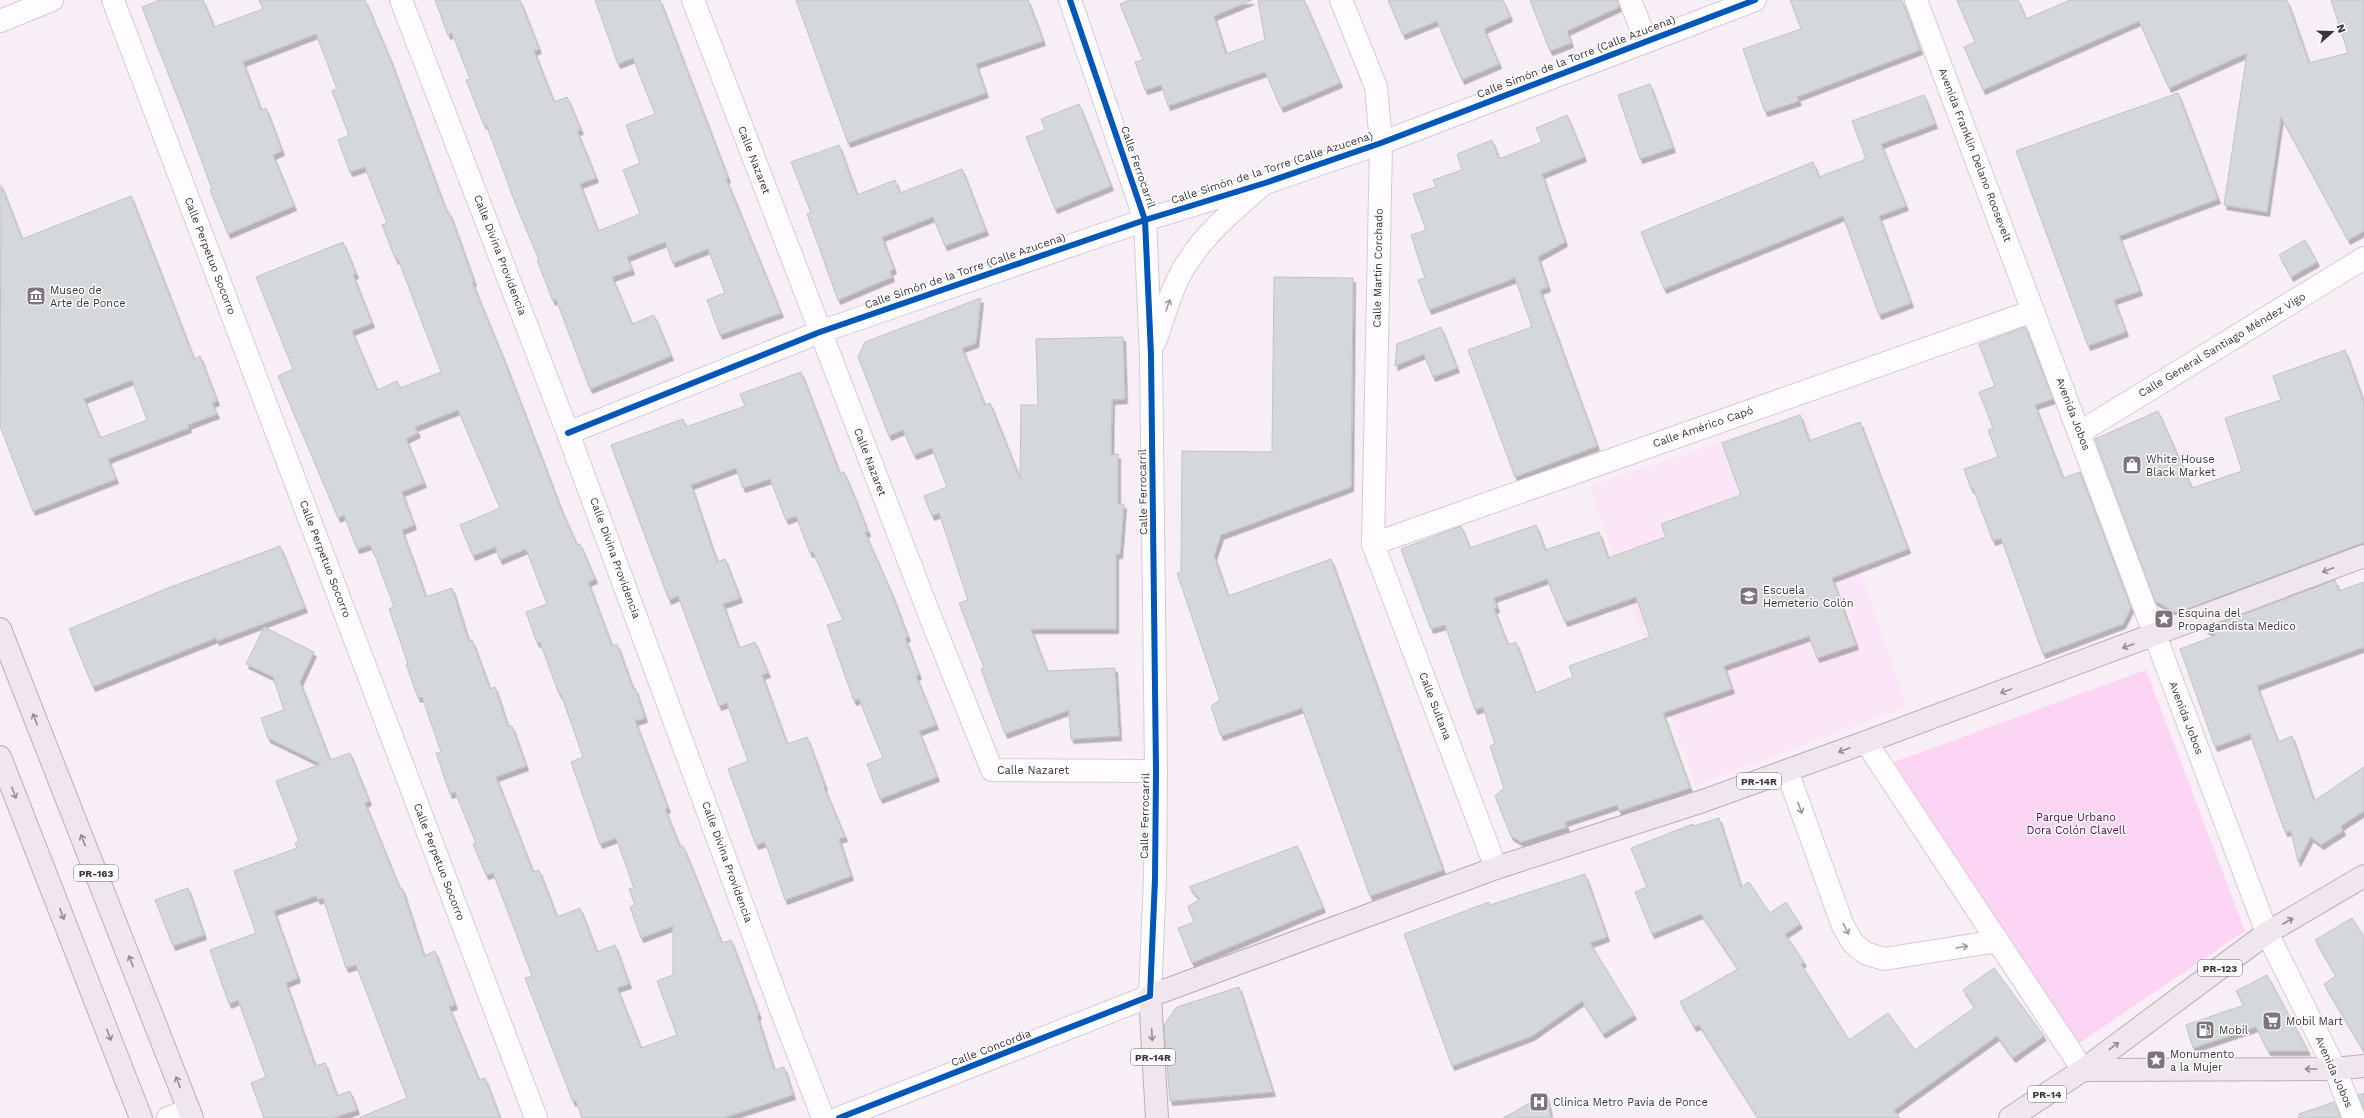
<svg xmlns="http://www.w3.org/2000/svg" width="2364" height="1118" viewBox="0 0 2364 1118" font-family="'Work Sans',sans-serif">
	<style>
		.built { fill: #fae6f6 }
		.green { fill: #fcd4f4 }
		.building { fill: #d4d8da; stroke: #c0c3c6; fill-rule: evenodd; filter: url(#shadow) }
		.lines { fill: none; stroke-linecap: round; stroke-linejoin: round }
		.minor-casing { stroke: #d5cbd3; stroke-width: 24 }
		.major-casing { stroke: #bdabba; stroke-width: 24 }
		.minor { stroke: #fefcfe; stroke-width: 22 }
		.major { stroke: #f0e7ee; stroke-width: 22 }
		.cycleway-casing { stroke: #fff; stroke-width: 8 }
		.cycleway { stroke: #0057b8; stroke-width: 6 }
		.oneway { stroke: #9e979c }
		.oneway2 { stroke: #968c94 }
		.labels { text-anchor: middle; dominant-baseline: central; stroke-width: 3; stroke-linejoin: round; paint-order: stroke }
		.shield { fill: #fff; stroke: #777076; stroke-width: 1 }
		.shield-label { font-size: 10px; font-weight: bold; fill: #3d323b }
		.street-label { font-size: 11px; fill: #3d323b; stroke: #fff }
		.poi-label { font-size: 11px; fill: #3d323b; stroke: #fff; text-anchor: start }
		.park-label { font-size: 11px; fill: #56004f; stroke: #fff }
	</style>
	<defs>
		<filter id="shadow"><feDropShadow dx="2.5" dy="4.5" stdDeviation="0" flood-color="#0004"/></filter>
	</defs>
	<rect width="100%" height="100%" fill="#f8eef6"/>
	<polygon class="built" points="1805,412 1907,706 1695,786 1589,487"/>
	<polygon class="green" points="2146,670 2245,931 2078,1044 1894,762"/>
	<g class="building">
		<path d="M 160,0 L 203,0 L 214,27 L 263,9 L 259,0 L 365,0 L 390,59 L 447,213 L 449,212 L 460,242 L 474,282 L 472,282 L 506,365 L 561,509 L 577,545 L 580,544 L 595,579 L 588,582 L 612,646 L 617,644 L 633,689 L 635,688 L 645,718 L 635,721 L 668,808 L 665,809 L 680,847 L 683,846 L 722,943 L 731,940 L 759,1015 L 757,1016 L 774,1070 L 784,1067 L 793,1095 L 723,1118 L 582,1118 L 576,1101 L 573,1102 L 525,978 L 532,976 L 516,933 L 493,873 L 486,875 L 473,844 L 476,843 L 455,792 L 450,794 L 436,753 L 441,752 L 422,697 L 418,698 L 406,664 L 408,664 L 389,609 L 394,607 L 376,558 L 370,545 L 357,549 L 344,515 L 338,518 L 278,376 L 293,369 L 256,277 L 343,242 L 356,274 L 353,275 L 372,323 L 352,331 L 377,390 L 397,381 L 400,388 L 441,372 L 398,259 L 396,260 L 382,225 L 387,223 L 365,167 L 350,172 L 338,140 L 349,135 L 332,91 L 337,89 L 316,34 L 243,62 L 261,110 L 266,108 L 282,151 L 273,155 L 294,206 L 228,234 L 210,190 L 212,189 L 188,124 L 142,7 ZM 458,410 L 500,508 L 460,525 L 473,556 L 495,547 L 500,560 L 526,549 L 547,604 L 526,612 L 537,643 L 540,642 L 559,694 L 561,694 L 583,757 L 571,762 L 600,844 L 616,838 L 634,888 L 629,889 L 635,905 L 630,907 L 641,938 L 673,926 L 673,975 L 657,981 L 677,1035 L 641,1048 L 617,988 L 629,984 L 615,945 L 597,952 L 580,908 L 557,917 L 539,870 L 533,872 L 496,777 L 526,766 L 512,726 L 508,727 L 495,687 L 490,689 L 472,640 L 469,642 L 452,588 L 426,597 L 402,530 L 414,525 L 402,492 L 424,483 L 406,439 L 418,433 L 415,427 Z"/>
		<polygon points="435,0 520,0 539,49 534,51 554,102 567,97 581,130 577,131 596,178 580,184 598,231 640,214 623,170 640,163 626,125 655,114 633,58 618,64 595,0 660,0 728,178 726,179 781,313 720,335 707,300 725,293 708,249 673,263 665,242 627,257 632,270 612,277 632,324 654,315 671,356 590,389 556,299 553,301 537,260 539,260 516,205 486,124 484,125 466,80 470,79 452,33 448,35"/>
		<polygon points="796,0 1028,0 1043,41 976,64 986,93 848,143"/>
		<polygon points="1130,0 1252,0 1214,16 1226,54 1265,40 1258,0 1304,0 1340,83 1281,108 1265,72 1168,106 1161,85 1145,90 1135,62 1143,60 1120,4"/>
		<polygon points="1388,0 1503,0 1510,17 1484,29 1499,64 1462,80 1437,21 1403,35"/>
		<polygon points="1530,0 1618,0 1619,7 1567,31 1571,43 1550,51"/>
		<polygon points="1790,0 1902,0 1920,50 1797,97 1799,101 1765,112 1743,49 1801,29"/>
		<polygon points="1957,0 2018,0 2026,19 2070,0 2287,0 2309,63 2348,53 2331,0 2364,0 2364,231 2348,240 2281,117 2267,212 2224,205 2247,53 2169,88 2139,21 1983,90 1964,47 1975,42"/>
		<polygon points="1650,84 1673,148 1640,159 1618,95"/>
		<polygon points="2178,93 2218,199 2119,236 2140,291 2114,300 2126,332 2088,346 2016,151"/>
		<polygon points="1924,95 1935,124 1881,144 1906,206 1879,216 1911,303 1879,315 1843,216 1664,289 1641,232 1813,162 1819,177 1866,159 1852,121"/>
		<polygon points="1079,104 1111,186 1055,209 1026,137 1045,130 1041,119"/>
		<polygon points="1567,115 1584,157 1542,174 1565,242 1538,257 1548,287 1540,290 1597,446 1515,477 1468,350 1532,327 1515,278 1429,310 1418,280 1425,278 1411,235 1426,230 1413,194 1436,187 1433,180 1462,170 1457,154 1492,140 1499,159 1542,142 1536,128"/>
		<polygon points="839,145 857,195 895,180 900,193 962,169 986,231 945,246 933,217 882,237 894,269 890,271 892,277 838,300 807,214 811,213 791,162"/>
		<path d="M 1,185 L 22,239 L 131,196 L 194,359 L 200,356 L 217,401 L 212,403 L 217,414 L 188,425 L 189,428 L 108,459 L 116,479 L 33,511 L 0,426 ZM 132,380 L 147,420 L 100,438 L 84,399 Z"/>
		<polygon points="2305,240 2317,262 2291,277 2279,255"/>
		<polygon points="1274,277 1353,278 1351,487 1221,535 1214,556 1228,596 1331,559 1443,870 1370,896 1302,708 1221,736 1211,706 1220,700 1177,573 1181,572 1182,451 1272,452"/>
		<polygon points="981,298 976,343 962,348 985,405 990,403 1020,479 1021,405 1038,405 1036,339 1123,337 1125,399 1112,400 1111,455 1118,454 1118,504 1124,504 1120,554 1116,554 1116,629 1031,629 1047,671 1115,668 1119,736 1071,739 1069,710 1005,734 981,669 984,668 959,603 968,600 939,513 932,516 924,496 947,487 932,448 914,455 903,430 889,436 858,357 865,342"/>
		<polygon points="1441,327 1457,368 1433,377 1424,354 1395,366 1397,344"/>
		<polygon points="2025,327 2053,399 2035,405 2063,478 2080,472 2131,608 2123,624 2043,654 2001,538 1993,541 1973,488 1971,489 1964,469 1998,457 1988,430 1993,428 1979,392 1995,386 1979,344"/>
		<polygon points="2345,350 2364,403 2364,542 2177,613 2155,601 2095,439 2158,411 2192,488 2242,471 2225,418 2281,400 2273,376"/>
		<polygon points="801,372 840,474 844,472 856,501 868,532 865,533 891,592 908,637 905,638 919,675 916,676 936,725 919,731 937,777 880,799 867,764 883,758 859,699 854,701 827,625 843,620 813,552 810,553 796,516 786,520 770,479 743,488 736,468 691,485 717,562 725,559 740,598 723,604 739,648 755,642 768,673 762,675 787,744 807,737 825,786 824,787 845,837 839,839 851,876 785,900 768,850 764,842 756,845 728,769 748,761 727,703 719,706 678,596 669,600 611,445 683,419 686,427 745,406 740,394"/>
		<path d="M 1800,415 L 1809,441 L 1860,422 L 1908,549 L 1832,578 L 1856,645 L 1817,658 L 1809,636 L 1724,666 L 1732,689 L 1663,713 L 1690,788 L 1619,811 L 1617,805 L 1565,822 L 1567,827 L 1521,842 L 1511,836 L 1495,796 L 1504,788 L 1490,746 L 1495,744 L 1483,707 L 1475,710 L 1445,625 L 1431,629 L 1401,549 L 1461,526 L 1470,548 L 1536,525 L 1545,550 L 1599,532 L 1608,558 L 1666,537 L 1661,524 L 1741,495 L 1722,443 ZM 1547,579 L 1565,622 L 1636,597 L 1650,637 L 1569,666 L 1573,677 L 1535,693 L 1516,642 L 1508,645 L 1494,609 L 1497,608 L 1494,598 Z"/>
		<polygon points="280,546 305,608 217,641 216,638 93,687 69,629 168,588"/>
		<polygon points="2335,580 2339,591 2364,582 2364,647 2257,686 2278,742 2292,736 2314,801 2364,767 2364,811 2341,826 2343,831 2321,845 2311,837 2298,862 2291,831 2285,832 2250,734 2215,747 2180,649 2217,635 2205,629"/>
		<polygon points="264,627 314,652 300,682 330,760 350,753 369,801 365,803 400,889 402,888 424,956 435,951 455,1005 449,1007 479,1080 485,1078 500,1118 359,1118 407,1098 356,965 346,968 323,898 318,900 316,896 274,911 298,978 286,983 315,1066 325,1063 337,1096 350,1091 357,1110 333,1118 264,1118 251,1083 266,1077 238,1000 229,1004 210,950 256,933 234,871 297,848 295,843 299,841 276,781 321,764 268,738 261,718 284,710 273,677 246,664"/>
		<polygon points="1719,818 1741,887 1749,882 1770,913 1786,902 1800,924 1785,934 1804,962 1801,964 1849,1040 1888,1013 1915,1050 1975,1007 1963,990 1994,968 2044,1036 2013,1058 1997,1036 1894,1110 1899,1118 1758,1118 1699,1025 1694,1027 1680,1002 1738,969 1701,914 1652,934 1635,892 1647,887 1631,848 1693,824 1694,826"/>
		<polygon points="1297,846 1323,908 1192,963 1178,928 1194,922 1188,907 1200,899 1189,887"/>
		<polygon points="1585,874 1607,937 1590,943 1634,1015 1603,1034 1582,1001 1532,1036 1452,1066 1404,934 1489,902 1490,905"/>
		<polygon points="188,888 204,935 173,946 155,900"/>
		<polygon points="2352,918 2364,937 2364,1052 2324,984 2336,976 2315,940"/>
		<polygon points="2267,975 2308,1051 2268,1051 2256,1027 2193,1048 2186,1025 2244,1005 2236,991"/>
		<polygon points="1239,987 1273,1092 1170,1101 1164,1025 1177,1007"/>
		<polygon points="2364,1093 2364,1109 2358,1095"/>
		<polygon points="1546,1094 1551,1118 1503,1118"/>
		<polygon points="2334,1102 2341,1118 2299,1118 2299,1114"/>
	</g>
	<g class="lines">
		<g class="minor-casing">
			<g id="minor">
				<polyline points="113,0 536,1118"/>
				<polyline points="401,0 568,433 780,1007 823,1118"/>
				<polyline points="693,0 930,616 992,770 1156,771"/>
				<polyline points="1341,0 1376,87 1381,143 1373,544 1496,868"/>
				<polyline points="1630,0 1646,41"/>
				<polyline points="1916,0 2267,933 2335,1069 2354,1118"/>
				<polyline points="0,21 52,0"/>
				<path d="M 1155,342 C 1165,314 1172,284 1189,260 C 1207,232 1235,209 1260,187"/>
				<polyline points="2080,432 2364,258"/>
				<polyline points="568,433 820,332 1145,220 1265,183 1381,143 1755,0"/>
				<polyline points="1373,544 2033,311"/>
				<polyline points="1866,742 2083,1070"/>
				<polyline points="1787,771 1843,926 1853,943 1865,953 1884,959 1998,941"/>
				<polyline points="168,1118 189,1110"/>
				<polyline points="839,1118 1150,996 1155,879 1156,771 1151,355 1145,220 1070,0"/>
			</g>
		</g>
		<g class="major-casing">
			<g id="major">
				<polyline points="0,629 192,1118"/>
				<polyline points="0,757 141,1118"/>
				<polyline points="2083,1070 2335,1069 2364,1066"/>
				<polyline points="1157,1118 1150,996 1496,868 1703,801 1866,742 2364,556"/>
				<polyline points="2010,1118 2083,1070 2267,933 2364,876"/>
			</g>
		</g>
		<use href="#minor" class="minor"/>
		<use href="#major" class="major"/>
		<g class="cycleway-casing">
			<g id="cycleway">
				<polyline points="568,433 820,332 1145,220 1265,183 1381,143 1755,0"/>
				<polyline points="839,1118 1150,996 1155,879 1156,771 1151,355 1145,220 1070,0"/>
			</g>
		</g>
		<use href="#cycleway" class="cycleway"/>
	</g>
	<defs><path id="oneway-shaft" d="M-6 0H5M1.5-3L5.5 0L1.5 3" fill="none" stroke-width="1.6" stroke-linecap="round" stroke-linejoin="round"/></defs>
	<g class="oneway">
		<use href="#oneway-shaft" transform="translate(1168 305) rotate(-71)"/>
		<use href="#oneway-shaft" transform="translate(1800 808) rotate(70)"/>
		<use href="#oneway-shaft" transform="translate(1846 929) rotate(63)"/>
		<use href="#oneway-shaft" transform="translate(1962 947) rotate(-9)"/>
	</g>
	<g class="oneway2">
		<use href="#oneway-shaft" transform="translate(2328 570) rotate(159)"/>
		<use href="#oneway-shaft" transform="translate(2128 646) rotate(160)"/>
		<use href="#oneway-shaft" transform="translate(2006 691) rotate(160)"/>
		<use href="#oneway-shaft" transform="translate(35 719) rotate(-111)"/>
		<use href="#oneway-shaft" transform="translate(1844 750) rotate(160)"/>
		<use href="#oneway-shaft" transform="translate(14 793) rotate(69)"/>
		<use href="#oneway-shaft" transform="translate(83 840) rotate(-111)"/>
		<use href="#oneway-shaft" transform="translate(62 914) rotate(69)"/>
		<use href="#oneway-shaft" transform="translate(2288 921) rotate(-30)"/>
		<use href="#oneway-shaft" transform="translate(131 961) rotate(-111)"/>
		<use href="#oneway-shaft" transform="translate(109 1035) rotate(69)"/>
		<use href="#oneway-shaft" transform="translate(1152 1035) rotate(87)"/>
		<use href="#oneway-shaft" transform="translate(2114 1046) rotate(-37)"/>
		<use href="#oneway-shaft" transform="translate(2311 1069) rotate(180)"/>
		<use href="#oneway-shaft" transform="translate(178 1082) rotate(-111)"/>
	</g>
	<defs>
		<g id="museum-square" transform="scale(1)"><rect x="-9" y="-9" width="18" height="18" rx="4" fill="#7e747c" stroke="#fff"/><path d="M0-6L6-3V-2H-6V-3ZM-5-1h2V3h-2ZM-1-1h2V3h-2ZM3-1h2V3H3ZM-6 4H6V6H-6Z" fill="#fff"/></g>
		<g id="shop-square" transform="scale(1)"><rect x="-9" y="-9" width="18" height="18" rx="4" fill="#7e747c" stroke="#fff"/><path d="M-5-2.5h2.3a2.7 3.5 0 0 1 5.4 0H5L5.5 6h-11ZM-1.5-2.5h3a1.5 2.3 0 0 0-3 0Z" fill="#fff"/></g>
		<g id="school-square" transform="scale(1)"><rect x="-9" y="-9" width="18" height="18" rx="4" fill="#7e747c" stroke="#fff"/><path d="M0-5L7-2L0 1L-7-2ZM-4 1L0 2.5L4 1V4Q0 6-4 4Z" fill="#fff"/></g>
		<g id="sight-square" transform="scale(1)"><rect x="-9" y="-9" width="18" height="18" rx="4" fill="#7e747c" stroke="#fff"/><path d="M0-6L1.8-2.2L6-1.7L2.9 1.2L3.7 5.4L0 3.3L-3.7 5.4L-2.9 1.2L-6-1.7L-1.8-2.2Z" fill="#fff"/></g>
		<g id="supermarket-square" transform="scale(1)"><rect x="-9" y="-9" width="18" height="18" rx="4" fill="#7e747c" stroke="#fff"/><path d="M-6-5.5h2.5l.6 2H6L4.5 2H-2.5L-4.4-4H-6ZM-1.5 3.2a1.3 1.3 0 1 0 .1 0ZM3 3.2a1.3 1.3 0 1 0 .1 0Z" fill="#fff"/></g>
		<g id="fuel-square" transform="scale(1)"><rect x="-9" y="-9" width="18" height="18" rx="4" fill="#7e747c" stroke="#fff"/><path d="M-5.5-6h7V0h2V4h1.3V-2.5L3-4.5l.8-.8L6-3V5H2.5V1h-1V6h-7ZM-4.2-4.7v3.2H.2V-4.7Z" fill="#fff"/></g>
		<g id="hospital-square" transform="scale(1)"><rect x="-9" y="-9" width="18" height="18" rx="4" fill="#7e747c" stroke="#fff"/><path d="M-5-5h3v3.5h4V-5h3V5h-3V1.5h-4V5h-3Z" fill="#fff"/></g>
	</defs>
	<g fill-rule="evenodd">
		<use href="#museum-square" x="36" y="296"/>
		<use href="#shop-square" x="2132" y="465"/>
		<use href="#school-square" x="1749" y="596"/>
		<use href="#sight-square" x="2164" y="619"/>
		<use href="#supermarket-square" x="2272" y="1021"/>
		<use href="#fuel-square" x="2205" y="1030"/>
		<use href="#sight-square" x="2156" y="1060"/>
		<use href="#hospital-square" x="1539" y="1102"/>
	</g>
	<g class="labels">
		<g class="shield">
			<rect x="1737" y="773" width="44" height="16" rx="3"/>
			<rect x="74" y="865" width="44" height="16" rx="3"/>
			<rect x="2198" y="960" width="44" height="16" rx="3"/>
			<rect x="1131" y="1049" width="44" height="16" rx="3"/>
			<rect x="2028" y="1086" width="38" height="16" rx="3"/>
		</g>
		<g class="shield-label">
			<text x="1759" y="781">PR-14R</text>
			<text x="96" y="873">PR-163</text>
			<text x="2220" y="968">PR-123</text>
			<text x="1153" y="1057">PR-14R</text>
			<text x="2047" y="1094">PR-14</text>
		</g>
		<g class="street-label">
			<text transform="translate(1576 57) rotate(-21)">Calle Simón de la Torre (Calle Azucena)</text>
			<text transform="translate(1975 155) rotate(69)">Avenida Franklin Delano Roosevelt</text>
			<text transform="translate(754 160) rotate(69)">Calle Nazaret</text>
			<text transform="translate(1138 167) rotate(71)">Calle Ferrocarril</text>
			<text transform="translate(1272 168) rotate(-18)">Calle Simón de la Torre (Calle Azucena)</text>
			<text transform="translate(500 255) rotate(69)">Calle Divina Providencia</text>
			<text transform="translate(210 256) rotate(69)">Calle Perpetuo Socorro</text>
			<text transform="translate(1378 268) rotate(-89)">Calle Martín Corchado</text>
			<text transform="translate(965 271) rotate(-19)">Calle Simón de la Torre (Calle Azucena)</text>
			<text transform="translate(2222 345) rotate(-31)">Calle General Santiago Méndez Vigo</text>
			<text transform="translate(2073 414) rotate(69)">Avenida Jobos</text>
			<text transform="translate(1703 427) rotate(-19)">Calle Américo Capó</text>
			<text transform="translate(870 462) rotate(69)">Calle Nazaret</text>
			<text transform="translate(1143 492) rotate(-91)">Calle Ferrocarril</text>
			<text transform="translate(615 558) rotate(70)">Calle Divina Providencia</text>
			<text transform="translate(325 559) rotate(69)">Calle Perpetuo Socorro</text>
			<text transform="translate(1435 706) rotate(69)">Calle Sultana</text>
			<text transform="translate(2186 718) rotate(69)">Avenida Jobos</text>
			<text x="1033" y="770">Calle Nazaret</text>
			<text transform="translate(1145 816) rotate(-89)">Calle Ferrocarril</text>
			<text transform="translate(439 862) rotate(69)">Calle Perpetuo Socorro</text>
			<text transform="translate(727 862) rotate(70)">Calle Divina Providencia</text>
			<text transform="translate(991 1048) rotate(-21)">Calle Concordia</text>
			<text transform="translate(2334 1072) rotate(66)">Avenida Jobos</text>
		</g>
		<g class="poi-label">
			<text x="50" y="290">Museo de<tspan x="50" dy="13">Arte de Ponce</tspan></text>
			<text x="2146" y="459">White House<tspan x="2146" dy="13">Black Market</tspan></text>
			<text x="1763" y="590">Escuela<tspan x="1763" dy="13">Hemeterio Colón</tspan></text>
			<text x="2178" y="613">Esquina del<tspan x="2178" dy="13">Propagandista Medico</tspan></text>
			<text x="2286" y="1021">Mobil Mart</text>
			<text x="2219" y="1030">Mobil</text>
			<text x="2170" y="1054">Monumento<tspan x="2170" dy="13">a la Mujer</tspan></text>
			<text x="1553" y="1102">Clínica Metro Pavía de Ponce</text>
		</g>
		<g class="park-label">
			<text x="2076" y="817">Parque Urbano<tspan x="2076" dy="13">Dora Colón Clavell</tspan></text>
		</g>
	</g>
	<g transform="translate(2332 32) rotate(70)" stroke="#ffffff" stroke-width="3" paint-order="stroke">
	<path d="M0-3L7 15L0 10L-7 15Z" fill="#3d323b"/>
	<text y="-6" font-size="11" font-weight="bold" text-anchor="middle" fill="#3d323b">N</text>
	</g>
</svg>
